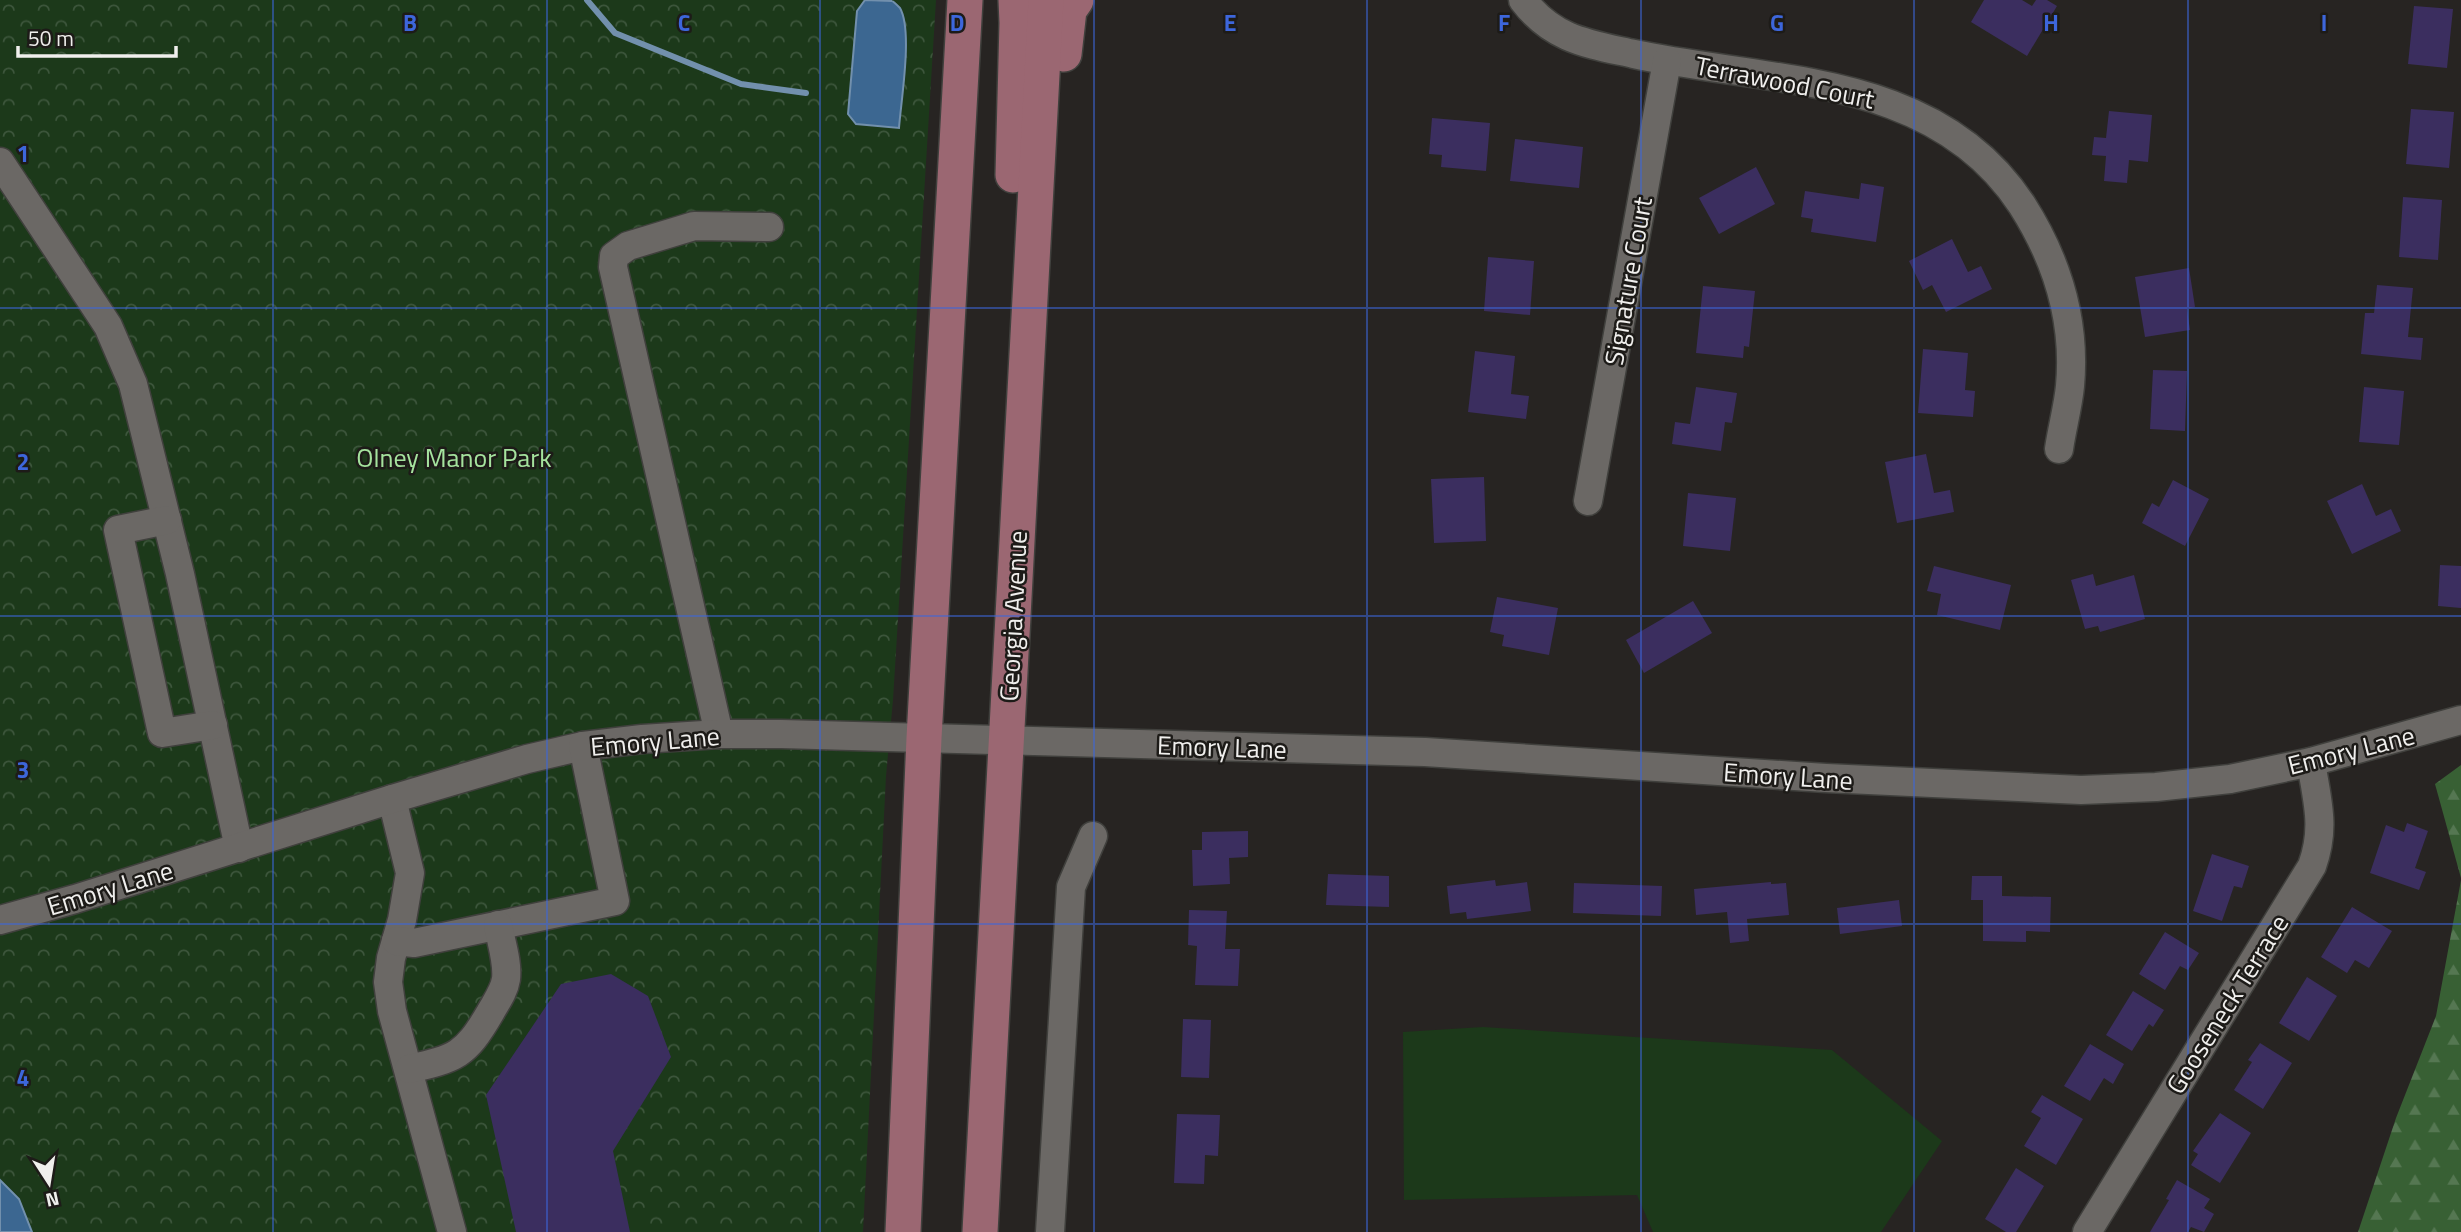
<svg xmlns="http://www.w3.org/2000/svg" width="2461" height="1232" viewBox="0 0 2461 1232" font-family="'Titillium Web',sans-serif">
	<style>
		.green { fill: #1c391a }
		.forest { fill: url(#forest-firs) }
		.park { fill: url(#park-crowns) }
		.water { fill: #3c6791; stroke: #7290ad; stroke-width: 2 }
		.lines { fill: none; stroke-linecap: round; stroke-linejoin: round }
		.stream { stroke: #7290ad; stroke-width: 6 }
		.building { fill: #3b2e5f }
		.minor-casing { stroke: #40403d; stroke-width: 31 }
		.major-casing { stroke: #40403d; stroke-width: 38 }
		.minor { stroke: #6b6865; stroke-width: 28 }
		.major { stroke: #9b6772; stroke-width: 35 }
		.grid { fill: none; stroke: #3d66db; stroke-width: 2; stroke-opacity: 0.55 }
		.labels { text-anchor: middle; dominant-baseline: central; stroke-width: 5; stroke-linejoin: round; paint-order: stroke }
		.street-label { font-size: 26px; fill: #f0efed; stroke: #1d1b18 }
		.park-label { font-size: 26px; fill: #a5e39e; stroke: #1d1b18 }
		.grid-label { font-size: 23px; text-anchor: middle; font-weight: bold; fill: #3d66db; stroke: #1d1b18; stroke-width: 5; stroke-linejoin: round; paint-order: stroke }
	</style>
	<defs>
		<pattern id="forest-firs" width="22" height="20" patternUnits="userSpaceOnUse" patternTransform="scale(1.75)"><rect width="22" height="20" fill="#386034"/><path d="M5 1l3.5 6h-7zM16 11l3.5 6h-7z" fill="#557752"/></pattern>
		<pattern id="park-crowns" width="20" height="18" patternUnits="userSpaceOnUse" patternTransform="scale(1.75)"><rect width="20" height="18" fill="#1c391a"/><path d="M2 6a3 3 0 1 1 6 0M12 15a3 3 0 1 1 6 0" fill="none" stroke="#3d563c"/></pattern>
	</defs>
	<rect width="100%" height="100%" fill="#272422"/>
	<polygon class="green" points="1483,1027 1832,1050 1942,1141 1881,1232 1653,1232 1637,1195 1404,1200 1403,1032"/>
	<g class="forest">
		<polygon points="2461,765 2461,878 2435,784"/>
		<polygon points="2461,880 2461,1232 2358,1232 2396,1118 2436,1016"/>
	</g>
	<polygon class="park" points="0,0 936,0 893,700 886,776 863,1232 0,1232"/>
	<g class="water">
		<path d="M 865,0 L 892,1 C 893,1 899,7 900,8 C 913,31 901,100 899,128 L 856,124 L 848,114 L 857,11 Z"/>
		<polygon points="0,1180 19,1199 32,1232 0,1232"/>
	</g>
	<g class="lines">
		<polyline class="stream" points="587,0 615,33 741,84 806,93"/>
	</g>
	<g class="building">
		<polygon points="1984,0 2022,0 2032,6 2036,0 2047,0 2057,6 2027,56 1971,22"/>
		<polygon points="2414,6 2453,9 2447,68 2408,64"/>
		<polygon points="2411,109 2454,112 2449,168 2406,164"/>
		<polygon points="2109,111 2152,115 2148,162 2129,160 2127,183 2104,181 2106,156 2092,155 2094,137 2106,138"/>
		<polygon points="1432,118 1490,123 1486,171 1441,167 1442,155 1429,154"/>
		<polygon points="1515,139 1583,147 1579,188 1510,181"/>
		<polygon points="1756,167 1775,204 1719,234 1699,198"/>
		<polygon points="1861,183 1884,187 1876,242 1811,232 1813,219 1801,217 1805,191 1859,199"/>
		<polygon points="2403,197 2442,200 2438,260 2399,257"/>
		<polygon points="1952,239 1968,272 1981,266 1992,289 1946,312 1932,285 1923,290 1909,261"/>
		<polygon points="1488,257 1534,261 1530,315 1484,311"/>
		<polygon points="2189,268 2195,307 2187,309 2190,330 2145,337 2135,277"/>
		<polygon points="2377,285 2413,288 2408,337 2423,338 2421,360 2361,354 2365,313 2374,313"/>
		<polygon points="1703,286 1755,291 1749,347 1744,346 1743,358 1696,353"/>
		<polygon points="1923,349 1968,353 1965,390 1975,391 1973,417 1918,413"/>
		<polygon points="1475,351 1515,356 1511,394 1529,396 1526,419 1468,412"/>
		<polygon points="2153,370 2187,371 2185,431 2150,429"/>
		<polygon points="1696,387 1737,393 1732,423 1725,422 1721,451 1672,444 1675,422 1690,424"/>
		<polygon points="2364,387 2404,391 2399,445 2359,442"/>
		<polygon points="1926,454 1934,493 1950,490 1954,512 1897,523 1885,462"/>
		<polygon points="1484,477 1486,541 1434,543 1431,479"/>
		<polygon points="2173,480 2209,499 2185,546 2142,523 2152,503 2159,507"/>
		<polygon points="2362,484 2376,516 2391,509 2401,531 2352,554 2327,501"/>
		<polygon points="1688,493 1736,498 1730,551 1683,546"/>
		<polygon points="2440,565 2461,566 2461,608 2438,606"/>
		<polygon points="1934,566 2011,585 2000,630 1937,615 1941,594 1927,591"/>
		<polygon points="2093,574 2096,586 2134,575 2145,619 2100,632 2098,626 2085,629 2071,580"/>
		<polygon points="1497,597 1558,608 1549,655 1502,646 1504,635 1490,632"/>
		<polygon points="1693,601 1712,633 1644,673 1626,640"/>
		<polygon points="2407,823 2428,831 2415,868 2426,872 2419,890 2370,873 2386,825 2404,832"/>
		<polygon points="1248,831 1248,857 1229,858 1230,884 1193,886 1192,850 1202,850 1202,832"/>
		<polygon points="2212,854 2249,866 2242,888 2234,886 2222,921 2193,911"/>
		<polygon points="1328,874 1389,876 1389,907 1326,905"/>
		<polygon points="1972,876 2002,876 2002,896 2051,897 2050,932 2026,931 2026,942 1983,941 1983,900 1971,900"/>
		<polygon points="1495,880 1496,886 1527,882 1531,911 1467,919 1466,912 1450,914 1447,886"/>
		<polygon points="1771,882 1771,884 1786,883 1789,915 1747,919 1749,941 1730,943 1727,912 1696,915 1694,889"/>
		<polygon points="1574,883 1662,886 1661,916 1573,913"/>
		<polygon points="1899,900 1902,926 1840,934 1837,908"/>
		<polygon points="2352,907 2392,931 2369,968 2355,960 2347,973 2321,957"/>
		<polygon points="1189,910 1227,911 1225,949 1240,949 1238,986 1195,985 1197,946 1188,945"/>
		<polygon points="2165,932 2199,953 2188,970 2180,966 2165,990 2139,974"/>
		<polygon points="611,974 648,996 671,1057 613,1151 630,1232 516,1232 486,1095 561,984"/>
		<polygon points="2307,977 2337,996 2309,1041 2279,1023"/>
		<polygon points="2133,991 2164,1010 2153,1027 2149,1024 2132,1051 2106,1035"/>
		<polygon points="1183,1019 1211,1020 1209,1078 1181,1077"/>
		<polygon points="2260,1043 2292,1063 2263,1109 2234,1090 2252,1062 2248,1060"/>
		<polygon points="2090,1044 2124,1064 2113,1084 2104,1078 2090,1101 2064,1086"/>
		<polygon points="2042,1095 2083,1119 2056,1165 2024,1146 2041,1118 2031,1112"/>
		<polygon points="2220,1113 2251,1133 2220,1183 2191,1165 2198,1154 2193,1151"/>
		<polygon points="1177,1114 1220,1115 1218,1156 1205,1155 1204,1184 1174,1183"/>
		<polygon points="2016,1168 2044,1186 2016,1232 2006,1232 1985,1219"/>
		<polygon points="2177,1180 2210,1199 2204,1208 2214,1214 2204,1232 2191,1227 2188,1232 2150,1232 2169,1200 2166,1199"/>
	</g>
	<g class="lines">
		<g class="minor-casing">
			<g id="minor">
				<path d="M 1523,0 C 1553,40 1589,44 1634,54 C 1771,83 1936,73 2022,205 C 2057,260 2076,320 2070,386 C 2068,407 2062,428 2059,449"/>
				<polyline points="0,162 108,326 133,384 180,574 239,848"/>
				<polyline points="1588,501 1667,61"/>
				<polyline points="167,520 118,530 162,733 213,725"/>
				<polyline points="719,734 613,267 614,256 628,246 694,226 769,227"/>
				<polyline points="392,799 410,873 402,920 391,958 388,982 392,1011 452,1232"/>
				<polyline points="0,920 75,899 392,799 527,759 583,746 642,739 719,734 781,734 1425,752 1826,778 2081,790 2156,787 2230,779 2311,762 2461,720"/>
				<polyline points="396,941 414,943 615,901 583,746"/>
				<path d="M 409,1069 C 456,1058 465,1056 490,1013 C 496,1002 504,992 506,979 C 508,962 501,942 498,925"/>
				<polyline points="1050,1232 1071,887 1093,836"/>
				<path d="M 2087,1232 L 2312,866 C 2326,827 2317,801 2311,762"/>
			</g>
		</g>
		<g class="major-casing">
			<g id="major">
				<polyline points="1064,54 1069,10 1076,0"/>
				<polyline points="1013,175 1017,23 1016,0"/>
				<polyline points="903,1232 924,738 965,0"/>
				<polyline points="980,1232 1046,0"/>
			</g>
		</g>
		<use href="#minor" class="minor"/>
		<use href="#major" class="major"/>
	</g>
	<path class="grid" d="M 273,0 L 273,1232M 547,0 L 547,1232M 820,0 L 820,1232M 1094,0 L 1094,1232M 1367,0 L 1367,1232M 1641,0 L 1641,1232M 1914,0 L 1914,1232M 2188,0 L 2188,1232M 0,308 L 2461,308M 0,616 L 2461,616M 0,924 L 2461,924"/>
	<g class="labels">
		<g class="street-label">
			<text transform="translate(1785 82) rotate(11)">Terrawood Court</text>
			<text transform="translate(1628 281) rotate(-80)">Signature Court</text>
			<text transform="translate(1013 616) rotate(-87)">Georgia Avenue</text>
			<text transform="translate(655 741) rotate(-5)">Emory Lane</text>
			<text transform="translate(1222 747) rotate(2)">Emory Lane</text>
			<text transform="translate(2351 750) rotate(-14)">Emory Lane</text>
			<text transform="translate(1788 776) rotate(4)">Emory Lane</text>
			<text transform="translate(110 888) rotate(-17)">Emory Lane</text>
			<text transform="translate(2227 1004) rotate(-58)">Gooseneck Terrace</text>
		</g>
		<g class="park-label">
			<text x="454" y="457">Olney Manor Park</text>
		</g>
	</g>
	<g class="grid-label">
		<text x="410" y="31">B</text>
		<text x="684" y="31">C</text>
		<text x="957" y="31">D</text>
		<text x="1230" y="31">E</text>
		<text x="1504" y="31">F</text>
		<text x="1777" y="31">G</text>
		<text x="2051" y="31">H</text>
		<text x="2324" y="31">I</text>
		<text x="23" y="162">1</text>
		<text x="23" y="470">2</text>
		<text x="23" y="778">3</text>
		<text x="23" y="1086">4</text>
	</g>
	<g transform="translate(49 1183) rotate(168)" stroke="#1d1b18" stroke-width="5" paint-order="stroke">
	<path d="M0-5L12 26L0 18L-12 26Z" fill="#f0efed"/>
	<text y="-10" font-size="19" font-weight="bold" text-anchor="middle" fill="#f0efed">N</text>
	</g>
	<path d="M18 46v10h158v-10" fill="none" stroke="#f0efed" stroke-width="3.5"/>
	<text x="28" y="46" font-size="21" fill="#f0efed" stroke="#1d1b18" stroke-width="5" paint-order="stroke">50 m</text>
</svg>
